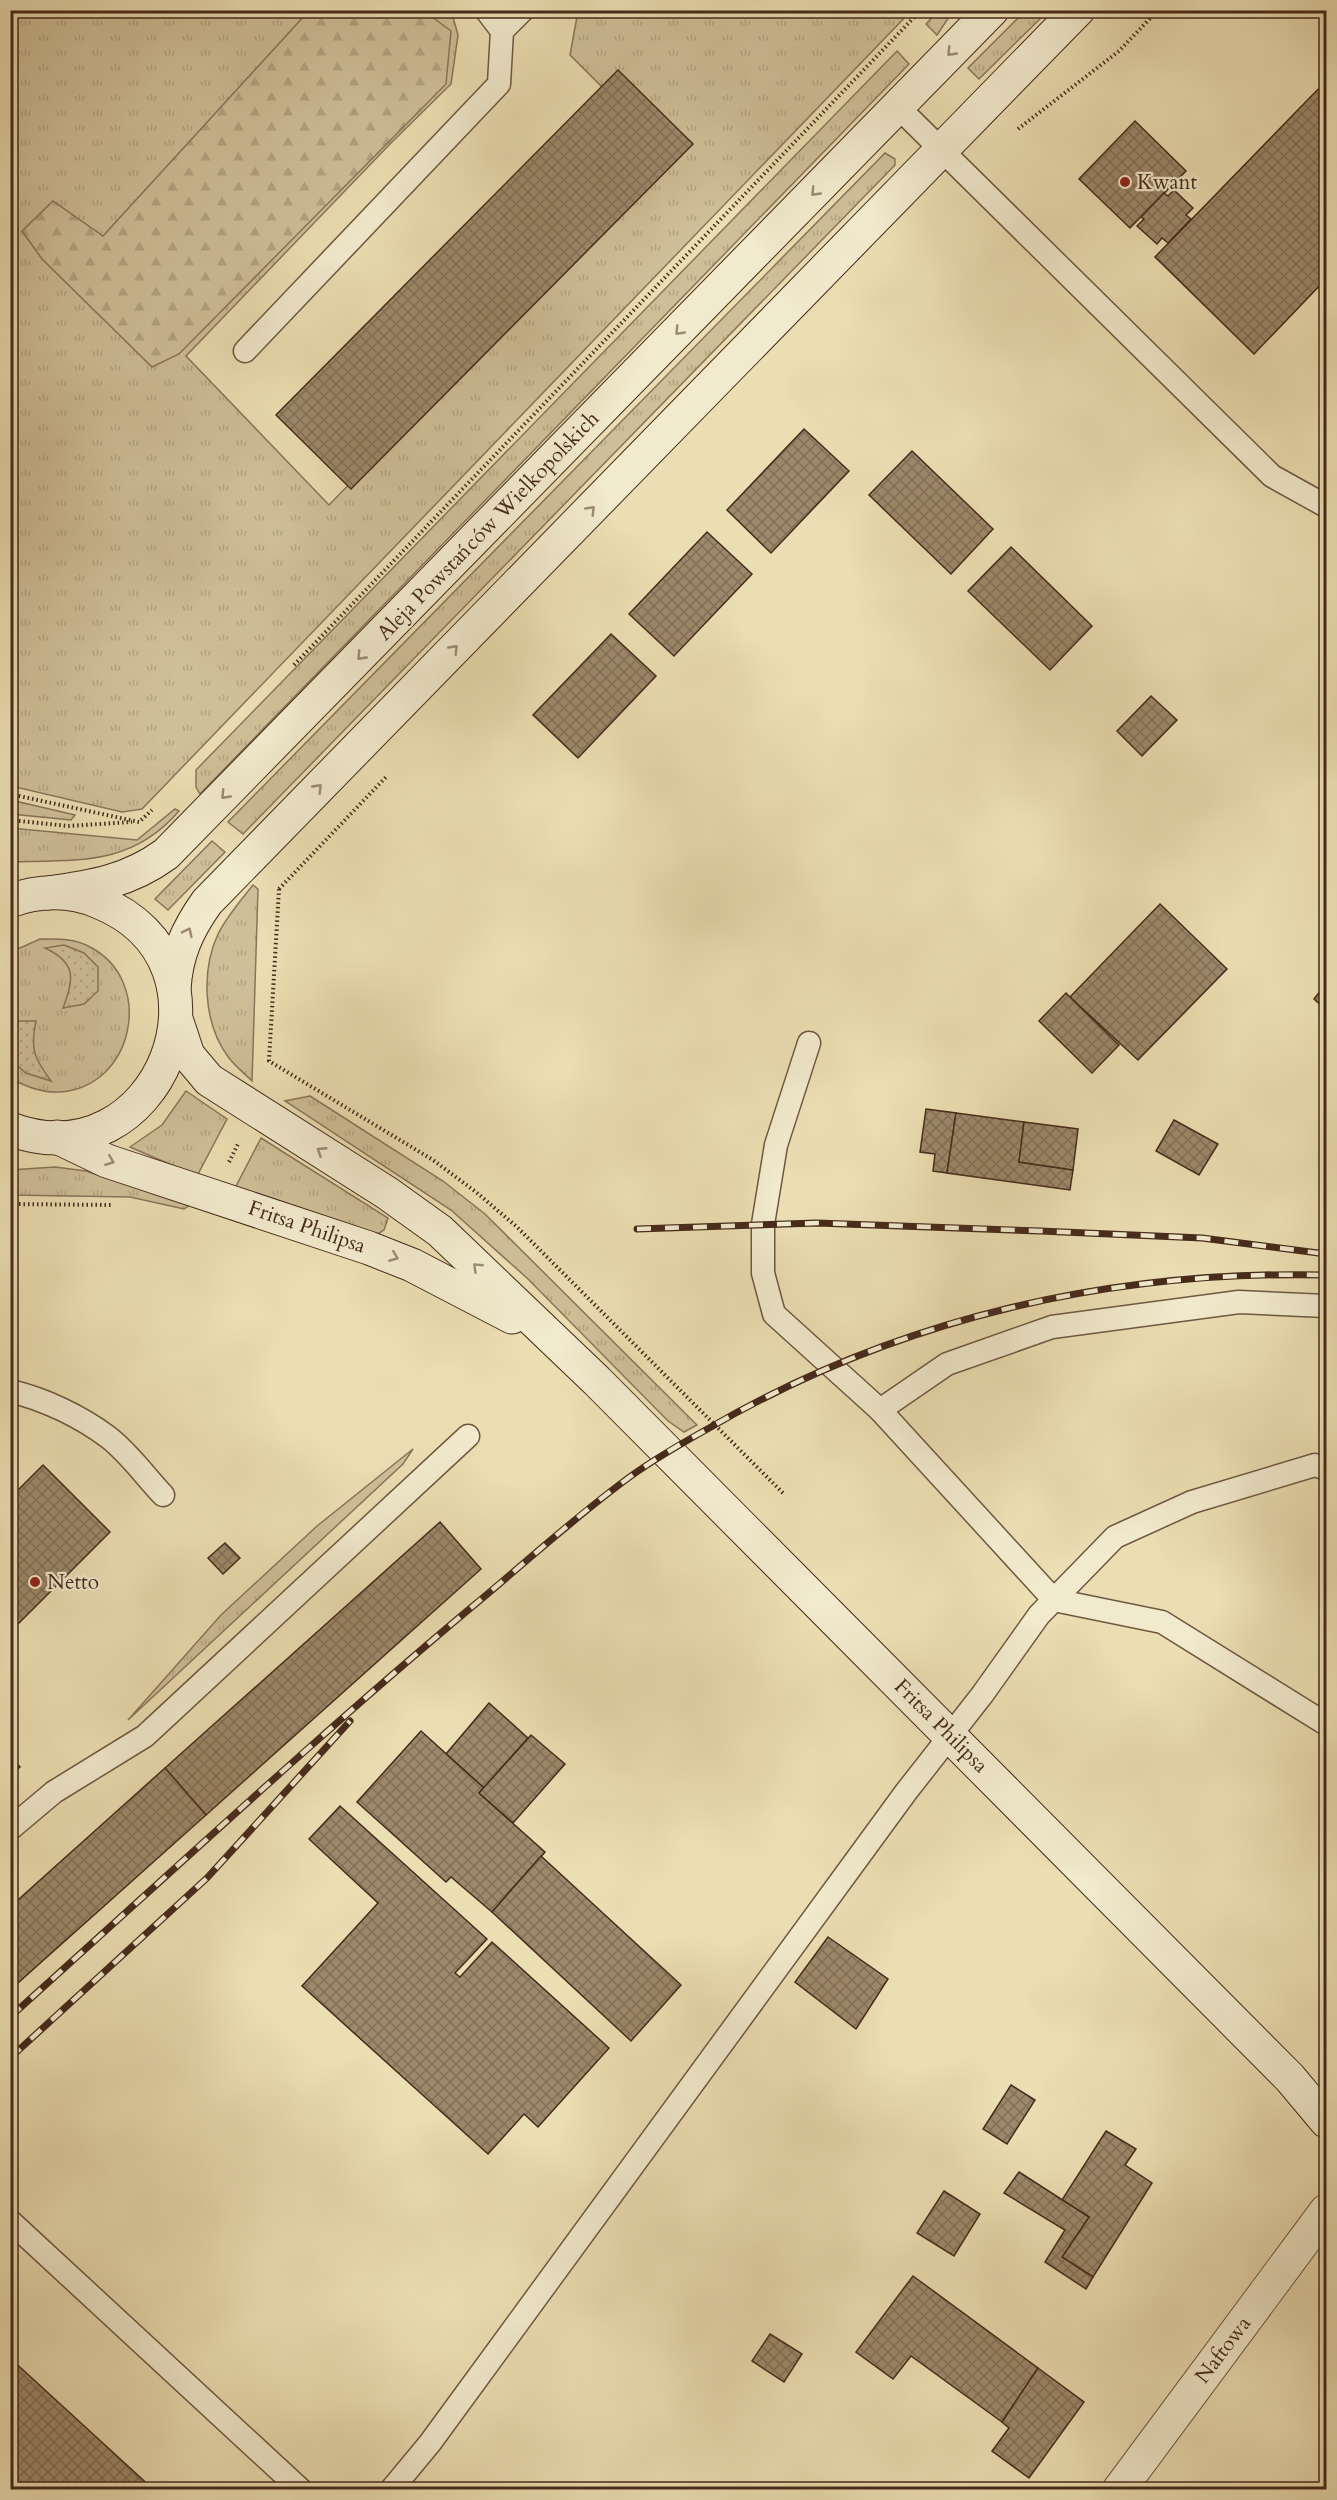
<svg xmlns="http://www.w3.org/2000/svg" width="1337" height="2500" viewBox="0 0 1337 2500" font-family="Cardo,serif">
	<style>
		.grass { fill: url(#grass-tufts); stroke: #8a745a; stroke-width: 1.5 }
		.forest { fill: url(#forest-firs); stroke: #8a745a; stroke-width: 1.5 }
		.garden { fill: url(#garden-dots); stroke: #8a745a; stroke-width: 1.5 }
		.building { fill: url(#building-cross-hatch); stroke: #462a1b; stroke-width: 1.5 }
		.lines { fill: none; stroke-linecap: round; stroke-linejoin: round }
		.lane-casing { stroke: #6f5741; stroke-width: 25 }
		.street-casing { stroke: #6f5741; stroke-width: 35 }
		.secondary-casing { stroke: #462a1b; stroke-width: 35 }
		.path { stroke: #462a1b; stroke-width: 4; stroke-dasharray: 1.5 3; stroke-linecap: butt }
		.lane { stroke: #f2eacd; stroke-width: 22 }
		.street { stroke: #f2eacd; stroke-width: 33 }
		.secondary { stroke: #f2eacd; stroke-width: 33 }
		.rail-casing { stroke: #462a1b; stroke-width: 7 }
		.rail { stroke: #f2eacd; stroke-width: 4.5; stroke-dasharray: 14; stroke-linecap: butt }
		.oneway { stroke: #9c8a74 }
		.poi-dot { fill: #8f2418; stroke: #f2eacd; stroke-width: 2 }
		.labels { text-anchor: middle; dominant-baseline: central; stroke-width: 4.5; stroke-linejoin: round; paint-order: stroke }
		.poi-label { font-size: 21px; fill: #462a1b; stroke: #f2eacd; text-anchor: start }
		.street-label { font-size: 21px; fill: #462a1b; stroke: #f2eacd }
	</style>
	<defs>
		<pattern id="grass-tufts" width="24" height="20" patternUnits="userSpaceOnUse" patternTransform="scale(1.5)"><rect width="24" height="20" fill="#cfbf98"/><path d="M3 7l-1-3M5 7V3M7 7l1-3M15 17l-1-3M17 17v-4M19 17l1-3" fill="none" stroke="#b3a482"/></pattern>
		<pattern id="forest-firs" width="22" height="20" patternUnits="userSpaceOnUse" patternTransform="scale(1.5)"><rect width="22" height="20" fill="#cfbf98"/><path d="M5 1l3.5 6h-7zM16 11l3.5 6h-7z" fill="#b3a482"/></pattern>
		<pattern id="garden-dots" width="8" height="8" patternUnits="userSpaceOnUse" patternTransform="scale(1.5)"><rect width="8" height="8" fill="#cfbf98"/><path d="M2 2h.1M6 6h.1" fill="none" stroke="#b3a482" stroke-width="1.8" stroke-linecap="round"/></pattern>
		<pattern id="building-cross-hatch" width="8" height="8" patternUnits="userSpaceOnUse" patternTransform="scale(1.5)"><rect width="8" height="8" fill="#9c886a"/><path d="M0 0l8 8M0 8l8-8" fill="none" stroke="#816f56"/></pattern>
	</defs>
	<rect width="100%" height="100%" fill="#ebdeb2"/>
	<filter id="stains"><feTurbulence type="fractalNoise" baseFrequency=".00333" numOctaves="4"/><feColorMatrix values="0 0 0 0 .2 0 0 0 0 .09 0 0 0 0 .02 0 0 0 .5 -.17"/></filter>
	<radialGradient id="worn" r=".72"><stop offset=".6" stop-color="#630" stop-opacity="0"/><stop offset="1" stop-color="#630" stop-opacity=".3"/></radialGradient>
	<g class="grass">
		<polygon points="451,10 458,35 451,84 390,144 186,356 329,505 670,155 570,55 578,11 911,11 142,809 122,812 11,786 11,11"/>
		<polygon points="1026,10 1048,11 979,79 968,68"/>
		<polygon points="938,11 953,11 937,35 926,24"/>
		<polygon points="897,51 909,64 200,794 196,787 196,770"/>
		<polygon points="885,153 895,159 895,165 243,834 228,822"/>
		<polygon points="11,800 75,815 71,820 11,814"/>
		<path d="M 175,809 L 179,811 C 132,866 78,860 11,862 L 11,828 L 137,840 Z"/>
		<polygon points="212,841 225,852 168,910 155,899"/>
		<path d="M 253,885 L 258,889 L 252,1081 C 244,1073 235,1066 229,1058 C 203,1024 201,971 218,934 C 227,916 241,900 253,885 Z"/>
		<path d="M 40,939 C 57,939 75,938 90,947 C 156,981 134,1088 59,1092 C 41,1093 26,1086 11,1079 L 11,952 Z"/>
		<polygon points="186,1091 227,1119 197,1176 130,1147 162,1125"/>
		<polygon points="310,1096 443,1181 485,1214 697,1425 684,1432 668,1421 528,1279 451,1210 285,1101"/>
		<polygon points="261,1138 388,1218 384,1230 376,1235 235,1188"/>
		<polygon points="55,1167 86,1171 190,1205 184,1209 130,1197 11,1195 10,1170"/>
		<polygon points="413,1449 403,1464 128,1720 221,1615 317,1526"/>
	</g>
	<polygon class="forest" points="314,11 424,11 451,31 446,84 179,354 152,367 42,259 22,231 53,201 103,236 306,14"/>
	<g class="garden">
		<path d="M 64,945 L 84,953 L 98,967 L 98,991 L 84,1004 L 63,1008 C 74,979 77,963 45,948 Z"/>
		<path d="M 20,1021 L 36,1021 C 30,1049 34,1058 51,1081 L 26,1073 L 13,1062 L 11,1028 L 12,1023 Z"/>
	</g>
	<g class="building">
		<polygon points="618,70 693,144 351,489 276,415"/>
		<polygon points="1326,81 1326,279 1254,354 1155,257"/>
		<polygon points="1135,121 1186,171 1130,228 1079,179"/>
		<polygon points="1174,190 1193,208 1186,215 1191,219 1168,243 1162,238 1157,244 1137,226 1144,219 1141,217 1164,193 1168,196"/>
		<polygon points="804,429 849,471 771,553 727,510"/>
		<polygon points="912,451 993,529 951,574 869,495"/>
		<polygon points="707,532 752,574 674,656 629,614"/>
		<polygon points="1011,547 1092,626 1050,670 968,591"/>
		<polygon points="611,634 656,676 578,758 533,715"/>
		<polygon points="1151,696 1177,720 1142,756 1117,731"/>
		<polygon points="1160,904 1227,969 1138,1060 1070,997"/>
		<polygon points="1326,984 1326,1010 1314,999"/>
		<polygon points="1066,993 1119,1045 1092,1073 1039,1021"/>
		<polygon points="926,1109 956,1113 947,1173 933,1171 935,1154 920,1152"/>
		<polygon points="956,1113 1024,1122 1019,1162 1073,1170 1070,1190 947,1173"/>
		<polygon points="1174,1120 1218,1144 1199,1175 1156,1151"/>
		<polygon points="1024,1122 1078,1129 1073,1170 1019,1162"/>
		<polygon points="43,1465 110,1532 10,1632 10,1498"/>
		<polygon points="440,1522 481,1569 206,1815 165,1768"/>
		<polygon points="225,1543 240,1558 223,1574 208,1558"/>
		<polygon points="489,1703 528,1738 484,1788 446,1754"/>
		<polygon points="421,1731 484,1788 479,1793 545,1852 492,1912 451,1877 446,1882 357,1802"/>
		<polygon points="531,1735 565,1764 513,1823 479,1793"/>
		<polygon points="10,1756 20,1767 10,1776"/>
		<polygon points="165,1768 206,1815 10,1990 10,1907"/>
		<polygon points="340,1806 487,1939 455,1973 460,1977 492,1942 609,2048 538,2127 524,2114 488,2154 302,1986 378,1903 309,1839"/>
		<polygon points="541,1856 681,1985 631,2041 492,1912"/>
		<polygon points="828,1937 888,1979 856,2029 795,1982"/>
		<polygon points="1011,2085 1035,2100 1007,2144 983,2129"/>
		<polygon points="1106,2131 1136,2149 1125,2165 1152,2183 1093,2277 1062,2257 1089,2217 1062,2200"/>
		<polygon points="1019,2172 1089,2217 1062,2257 1093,2277 1086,2289 1045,2262 1065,2230 1004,2193"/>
		<polygon points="944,2191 980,2214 954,2256 917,2233"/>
		<polygon points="913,2276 1038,2368 1002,2422 911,2356 893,2379 856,2352"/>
		<polygon points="770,2334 802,2354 784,2382 752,2361"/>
		<polygon points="10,2358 154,2490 10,2490"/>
		<polygon points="1038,2368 1084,2402 1029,2478 992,2451 1009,2428 1002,2422"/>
	</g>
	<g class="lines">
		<g class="lane-casing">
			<g id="lane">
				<polyline points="486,10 502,31 523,10"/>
				<polyline points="898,107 1272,476 1326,506"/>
				<polyline points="245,351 499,84 502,31"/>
				<polyline points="809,1043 776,1145 763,1224 763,1273 774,1314 880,1410 1054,1600 1162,1622 1326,1724"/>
				<path d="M 10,1391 C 44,1399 80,1416 108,1437 C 128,1452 145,1476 163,1495"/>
				<polyline points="880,1410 947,1364 1052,1327 1239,1302 1326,1306"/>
				<polyline points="10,1829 54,1792 145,1736 468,1436"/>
				<polyline points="10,2221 301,2490"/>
				<polyline points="391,2490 430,2443 906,1792 982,1695 1039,1615 1115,1537 1192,1502 1315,1465 1326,1469"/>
			</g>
		</g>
		<g class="street-casing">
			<polyline id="street" points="1119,2490 1326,2211"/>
		</g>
		<g class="secondary-casing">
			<g id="secondary">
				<path d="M 48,893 C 93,887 129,881 166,854 L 992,10"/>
				<path d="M 10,901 C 39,890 71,890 99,902 C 248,962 159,1185 10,1129"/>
				<path d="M 174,989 C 176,955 187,930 207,902 L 1078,10"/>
				<polyline points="176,1019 188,1055 209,1080 387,1193 440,1231 597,1381 1290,2078 1326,2121"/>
				<polyline points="57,1137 107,1161 369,1248 412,1265 512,1317"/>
			</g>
		</g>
		<g class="path">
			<polyline points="1018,129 1119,51 1158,10"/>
			<polyline points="294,665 921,10"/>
			<polyline points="10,794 139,822 152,810"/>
			<polyline points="10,820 68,826 132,822"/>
			<polyline points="279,889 386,777"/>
			<polyline points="279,889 269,1061 433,1160 476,1192 517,1227 783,1493"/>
			<polyline points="229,1162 239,1142"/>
			<polyline points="10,1204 113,1205"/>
		</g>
		<use href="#lane" class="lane"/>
		<use href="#street" class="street"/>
		<use href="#secondary" class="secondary"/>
		<g class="rail-casing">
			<g id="rail">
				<polyline points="637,1229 817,1223 1040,1231 1202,1238 1326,1254"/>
				<path d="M 10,2017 C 164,1879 315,1738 473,1606 C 525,1563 576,1516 631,1476 C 656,1458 684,1442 711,1427 C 899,1318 1111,1270 1326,1275"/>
				<polyline points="10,2058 207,1878 350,1721"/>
			</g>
		</g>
		<use href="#rail" class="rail"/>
	</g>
	<defs><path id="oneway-chevron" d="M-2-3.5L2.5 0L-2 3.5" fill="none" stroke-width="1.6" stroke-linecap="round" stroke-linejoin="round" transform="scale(1.5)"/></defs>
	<g class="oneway">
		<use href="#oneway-chevron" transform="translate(951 52) rotate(134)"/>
		<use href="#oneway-chevron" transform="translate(815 192) rotate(134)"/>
		<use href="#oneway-chevron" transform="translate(679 331) rotate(134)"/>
		<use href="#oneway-chevron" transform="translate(591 510) rotate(-46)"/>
		<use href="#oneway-chevron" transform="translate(454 649) rotate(-46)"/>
		<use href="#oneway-chevron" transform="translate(361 656) rotate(134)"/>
		<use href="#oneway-chevron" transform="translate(318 788) rotate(-46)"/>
		<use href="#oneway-chevron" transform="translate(225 795) rotate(134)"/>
		<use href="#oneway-chevron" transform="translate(188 932) rotate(-64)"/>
		<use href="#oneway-chevron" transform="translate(321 1151) rotate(-147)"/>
		<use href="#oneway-chevron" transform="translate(110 1161) rotate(22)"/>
		<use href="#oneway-chevron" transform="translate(394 1257) rotate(22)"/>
		<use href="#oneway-chevron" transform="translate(477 1267) rotate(-136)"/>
	</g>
	<g class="poi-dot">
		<circle cx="1125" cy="182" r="6"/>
		<circle cx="35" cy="1582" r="6"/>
	</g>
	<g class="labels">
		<g class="poi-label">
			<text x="1137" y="182">Kwant</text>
			<text x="47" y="1582">Netto</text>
		</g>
		<g class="street-label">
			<text transform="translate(488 526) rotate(-46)">Aleja Powstańców Wielkopolskich</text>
			<text transform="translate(307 1227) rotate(19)">Fritsa Philipsa</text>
			<text transform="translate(941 1726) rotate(45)">Fritsa Philipsa</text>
			<text transform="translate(1223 2350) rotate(-53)">Naftowa</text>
		</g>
	</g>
	<rect width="1337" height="2500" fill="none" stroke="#ebdeb2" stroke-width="36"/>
	<rect x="12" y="12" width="1313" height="2476" fill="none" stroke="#462a1b" stroke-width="3"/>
	<rect x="18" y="18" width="1301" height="2464" fill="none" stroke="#462a1b" stroke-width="1.5"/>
	<rect width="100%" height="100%" filter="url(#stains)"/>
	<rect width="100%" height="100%" fill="url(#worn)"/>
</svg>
